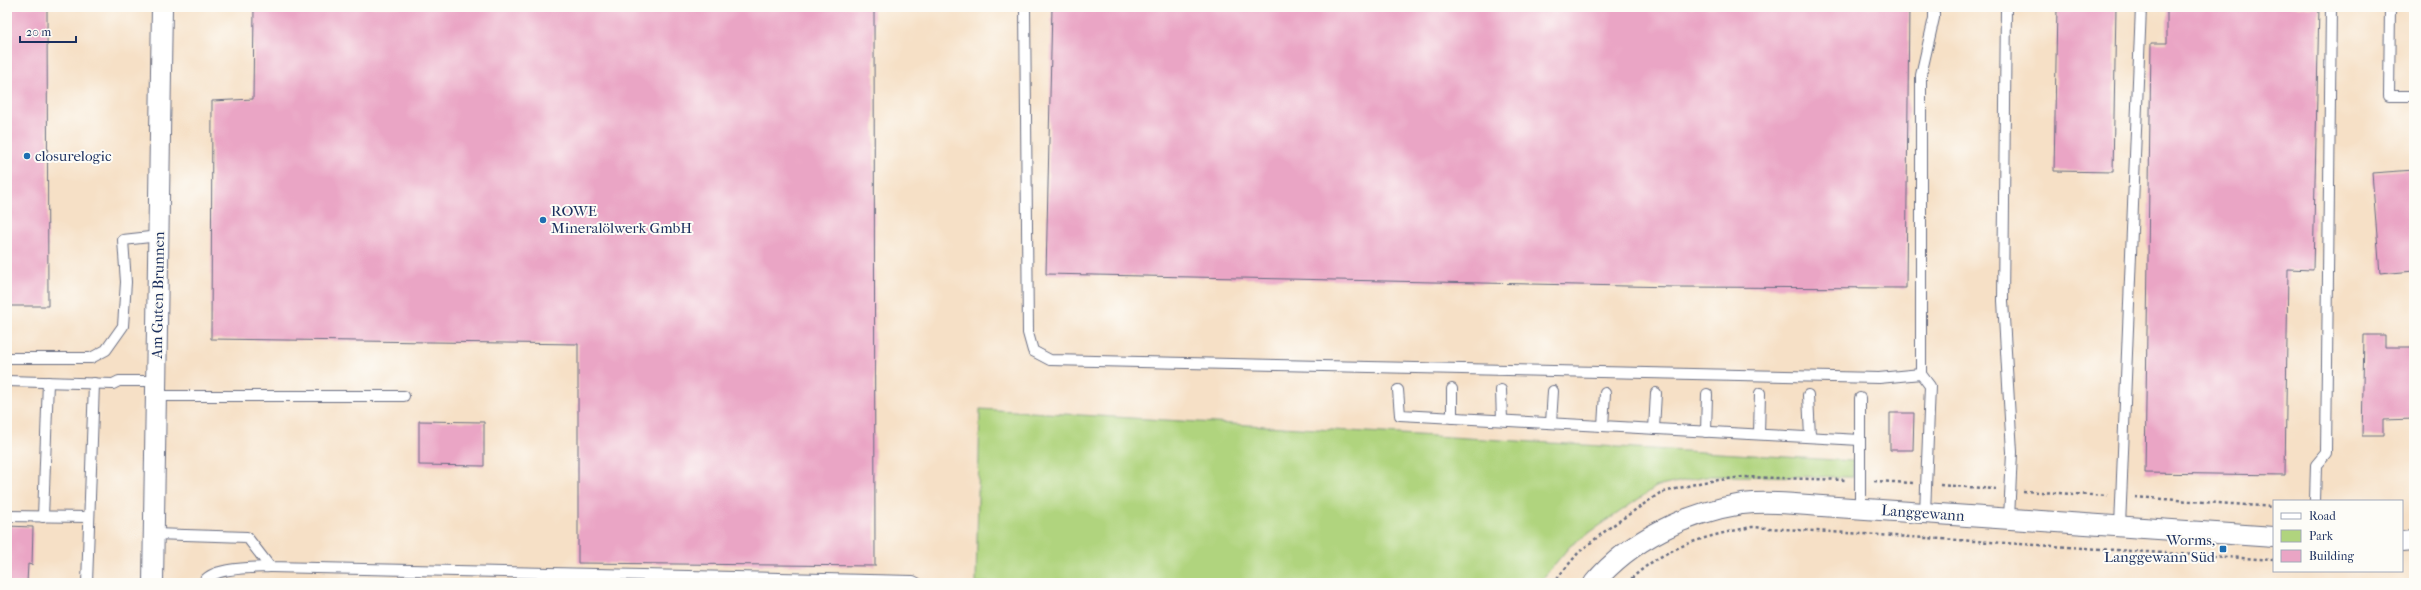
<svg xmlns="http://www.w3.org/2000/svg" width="2421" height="590" viewBox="0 0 2421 590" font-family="'IM FELL French Canon',serif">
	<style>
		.green { fill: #b0d47e; stroke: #66826e }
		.building { fill: #eaa5c5 }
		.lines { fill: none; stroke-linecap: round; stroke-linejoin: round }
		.lane-casing { stroke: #686d82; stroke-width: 12 }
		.street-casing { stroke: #686d82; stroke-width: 22 }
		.path { stroke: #686d82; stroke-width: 2.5; stroke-dasharray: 3 3; stroke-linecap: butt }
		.lane { stroke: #fff; stroke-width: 10 }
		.street { stroke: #fff; stroke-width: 20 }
		.poi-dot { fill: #1f6fb2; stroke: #fdfcf7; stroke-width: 1.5 }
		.labels { text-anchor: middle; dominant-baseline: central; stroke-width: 4; stroke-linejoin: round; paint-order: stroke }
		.poi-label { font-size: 15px; fill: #1b2f5e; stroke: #fdfcf7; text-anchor: start }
		.street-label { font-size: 15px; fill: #1b2f5e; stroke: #fdfcf7 }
	</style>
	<rect width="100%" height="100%" fill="#fdfcf7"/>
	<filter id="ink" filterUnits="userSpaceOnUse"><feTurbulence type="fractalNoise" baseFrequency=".025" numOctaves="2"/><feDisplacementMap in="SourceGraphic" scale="8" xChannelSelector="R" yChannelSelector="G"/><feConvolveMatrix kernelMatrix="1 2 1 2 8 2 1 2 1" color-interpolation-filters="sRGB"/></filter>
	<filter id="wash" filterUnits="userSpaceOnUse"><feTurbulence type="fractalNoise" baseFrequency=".012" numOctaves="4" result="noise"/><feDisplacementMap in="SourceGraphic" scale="16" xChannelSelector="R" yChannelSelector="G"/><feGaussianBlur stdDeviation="0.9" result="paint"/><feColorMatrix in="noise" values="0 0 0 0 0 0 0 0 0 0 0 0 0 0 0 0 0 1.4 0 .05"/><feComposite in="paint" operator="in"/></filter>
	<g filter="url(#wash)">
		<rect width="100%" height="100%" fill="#f6e0c6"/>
		<polygon class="green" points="980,409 1853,461 1853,477 1705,476 1656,487 1570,546 1539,583 976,583"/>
		<g id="blocks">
			<g class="building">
				<polygon points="7,7 47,7 48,306 7,306"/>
				<polygon points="254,7 874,7 875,566 578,563 578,344 211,339 212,101 253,99"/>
				<polygon points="1052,7 1909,7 1906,288 1675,287 1046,274"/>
				<polygon points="2057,7 2116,7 2113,172 2054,171"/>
				<polygon points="2167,7 2319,7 2313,270 2288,269 2285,475 2145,473 2151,43 2167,43"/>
				<polygon points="2414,170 2414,271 2380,274 2372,173"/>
				<polygon points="2364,335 2385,335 2385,347 2414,347 2414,419 2383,420 2383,436 2362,436"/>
				<polygon points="1890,413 1914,413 1913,450 1890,450"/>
				<polygon points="419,421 484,422 484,466 419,465"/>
				<polygon points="7,526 33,527 32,565 28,564 27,583 7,583"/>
			</g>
		</g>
	</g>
	<g filter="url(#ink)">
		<use href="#blocks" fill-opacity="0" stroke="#686d82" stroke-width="1"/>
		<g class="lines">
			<g class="lane-casing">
				<g id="lane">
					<polyline points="1025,7 1028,333 1033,351 1050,360 1879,378 1921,374"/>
					<polyline points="2006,7 2003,301 2012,452 2009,519"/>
					<polyline points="2390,7 2389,96 2414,96"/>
					<polyline points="7,358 91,358 106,350 123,326 126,282 123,240 159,236"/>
					<polyline points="7,381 113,384 119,381 157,381"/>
					<polyline points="1398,390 1400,415 1860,440 1860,508"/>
					<polyline points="1501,390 1502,420"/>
					<polyline points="1808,395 1810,437"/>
					<polyline points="157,396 404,396"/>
					<polyline points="1452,418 1452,389"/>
					<polyline points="1551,423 1553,391"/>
					<polyline points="1603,426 1605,393"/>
					<polyline points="1654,429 1656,393"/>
					<polyline points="1706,432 1707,394"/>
					<polyline points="1759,434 1760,393"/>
					<polyline points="1860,440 1860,398"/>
					<polyline points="2315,501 2316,465 2326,453 2331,7"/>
					<polyline points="1925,513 1930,386 1921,374 1921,75 1934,18 1934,7"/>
					<polyline points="7,516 89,517"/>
					<polyline points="43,517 48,382"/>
					<polyline points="2120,526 2141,7"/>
					<polyline points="154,534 247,537 270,567 913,581 917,583"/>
					<polyline points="87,583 94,383"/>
					<path d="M 203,583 C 211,567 253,568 270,567"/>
				</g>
			</g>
			<g class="street-casing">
				<g id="street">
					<polyline points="2402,542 2414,541"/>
					<polyline points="153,583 162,7"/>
					<path d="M 1594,583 C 1631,539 1687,513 1742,504 C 1768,501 1796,504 1822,506 L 2274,537"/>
				</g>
			</g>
			<g class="path">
				<polyline points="1874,481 1913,483"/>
				<polyline points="1940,485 1996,489"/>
				<polyline points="2023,491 2108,496"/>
				<polyline points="2135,497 2274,507"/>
				<polyline points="1553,583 1579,552 1609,528 1660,493 1703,482 1743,477 1847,480"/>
				<path d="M 1627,583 C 1662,547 1705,536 1752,527 L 2274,560"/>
			</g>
			<use href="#lane" class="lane"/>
			<use href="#street" class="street"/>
		</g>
	</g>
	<g class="poi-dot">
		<circle cx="27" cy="156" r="4"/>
		<circle cx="543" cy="220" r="4"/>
		<rect x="2219" y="545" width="8" height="8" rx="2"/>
	</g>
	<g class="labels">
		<g class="poi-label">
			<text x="35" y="156">closurelogic</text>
			<text x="551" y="211">ROWE<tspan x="551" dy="17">Mineralölwerk GmbH</tspan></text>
			<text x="2215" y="540" text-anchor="end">Worms,<tspan x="2215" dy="17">Langgewann Süd</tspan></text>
		</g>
		<g class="street-label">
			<text transform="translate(158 295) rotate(-89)">Am Guten Brunnen</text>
			<text transform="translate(1923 513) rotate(4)">Langgewann</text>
		</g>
	</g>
	<rect width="2421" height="590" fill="none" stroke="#fdfcf7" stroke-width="24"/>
	<rect x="2273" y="500" width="130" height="72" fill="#fdfcf7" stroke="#a3aaba"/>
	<rect x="2281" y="513" width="20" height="6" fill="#ffffff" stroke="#a3aaba"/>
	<text x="2309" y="520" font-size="12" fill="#1b2f5e">Road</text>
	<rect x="2281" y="530" width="20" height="12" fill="#b0d47e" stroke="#a3aaba"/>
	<text x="2309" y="540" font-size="12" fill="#1b2f5e">Park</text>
	<rect x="2281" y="550" width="20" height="12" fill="#eaa5c5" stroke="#a3aaba"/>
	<text x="2309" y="560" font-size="12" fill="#1b2f5e">Building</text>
	<path d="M20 36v6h56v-6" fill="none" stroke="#1b2f5e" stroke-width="2"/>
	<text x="26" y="36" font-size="12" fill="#1b2f5e" stroke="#fdfcf7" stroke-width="3" paint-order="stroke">20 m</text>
</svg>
